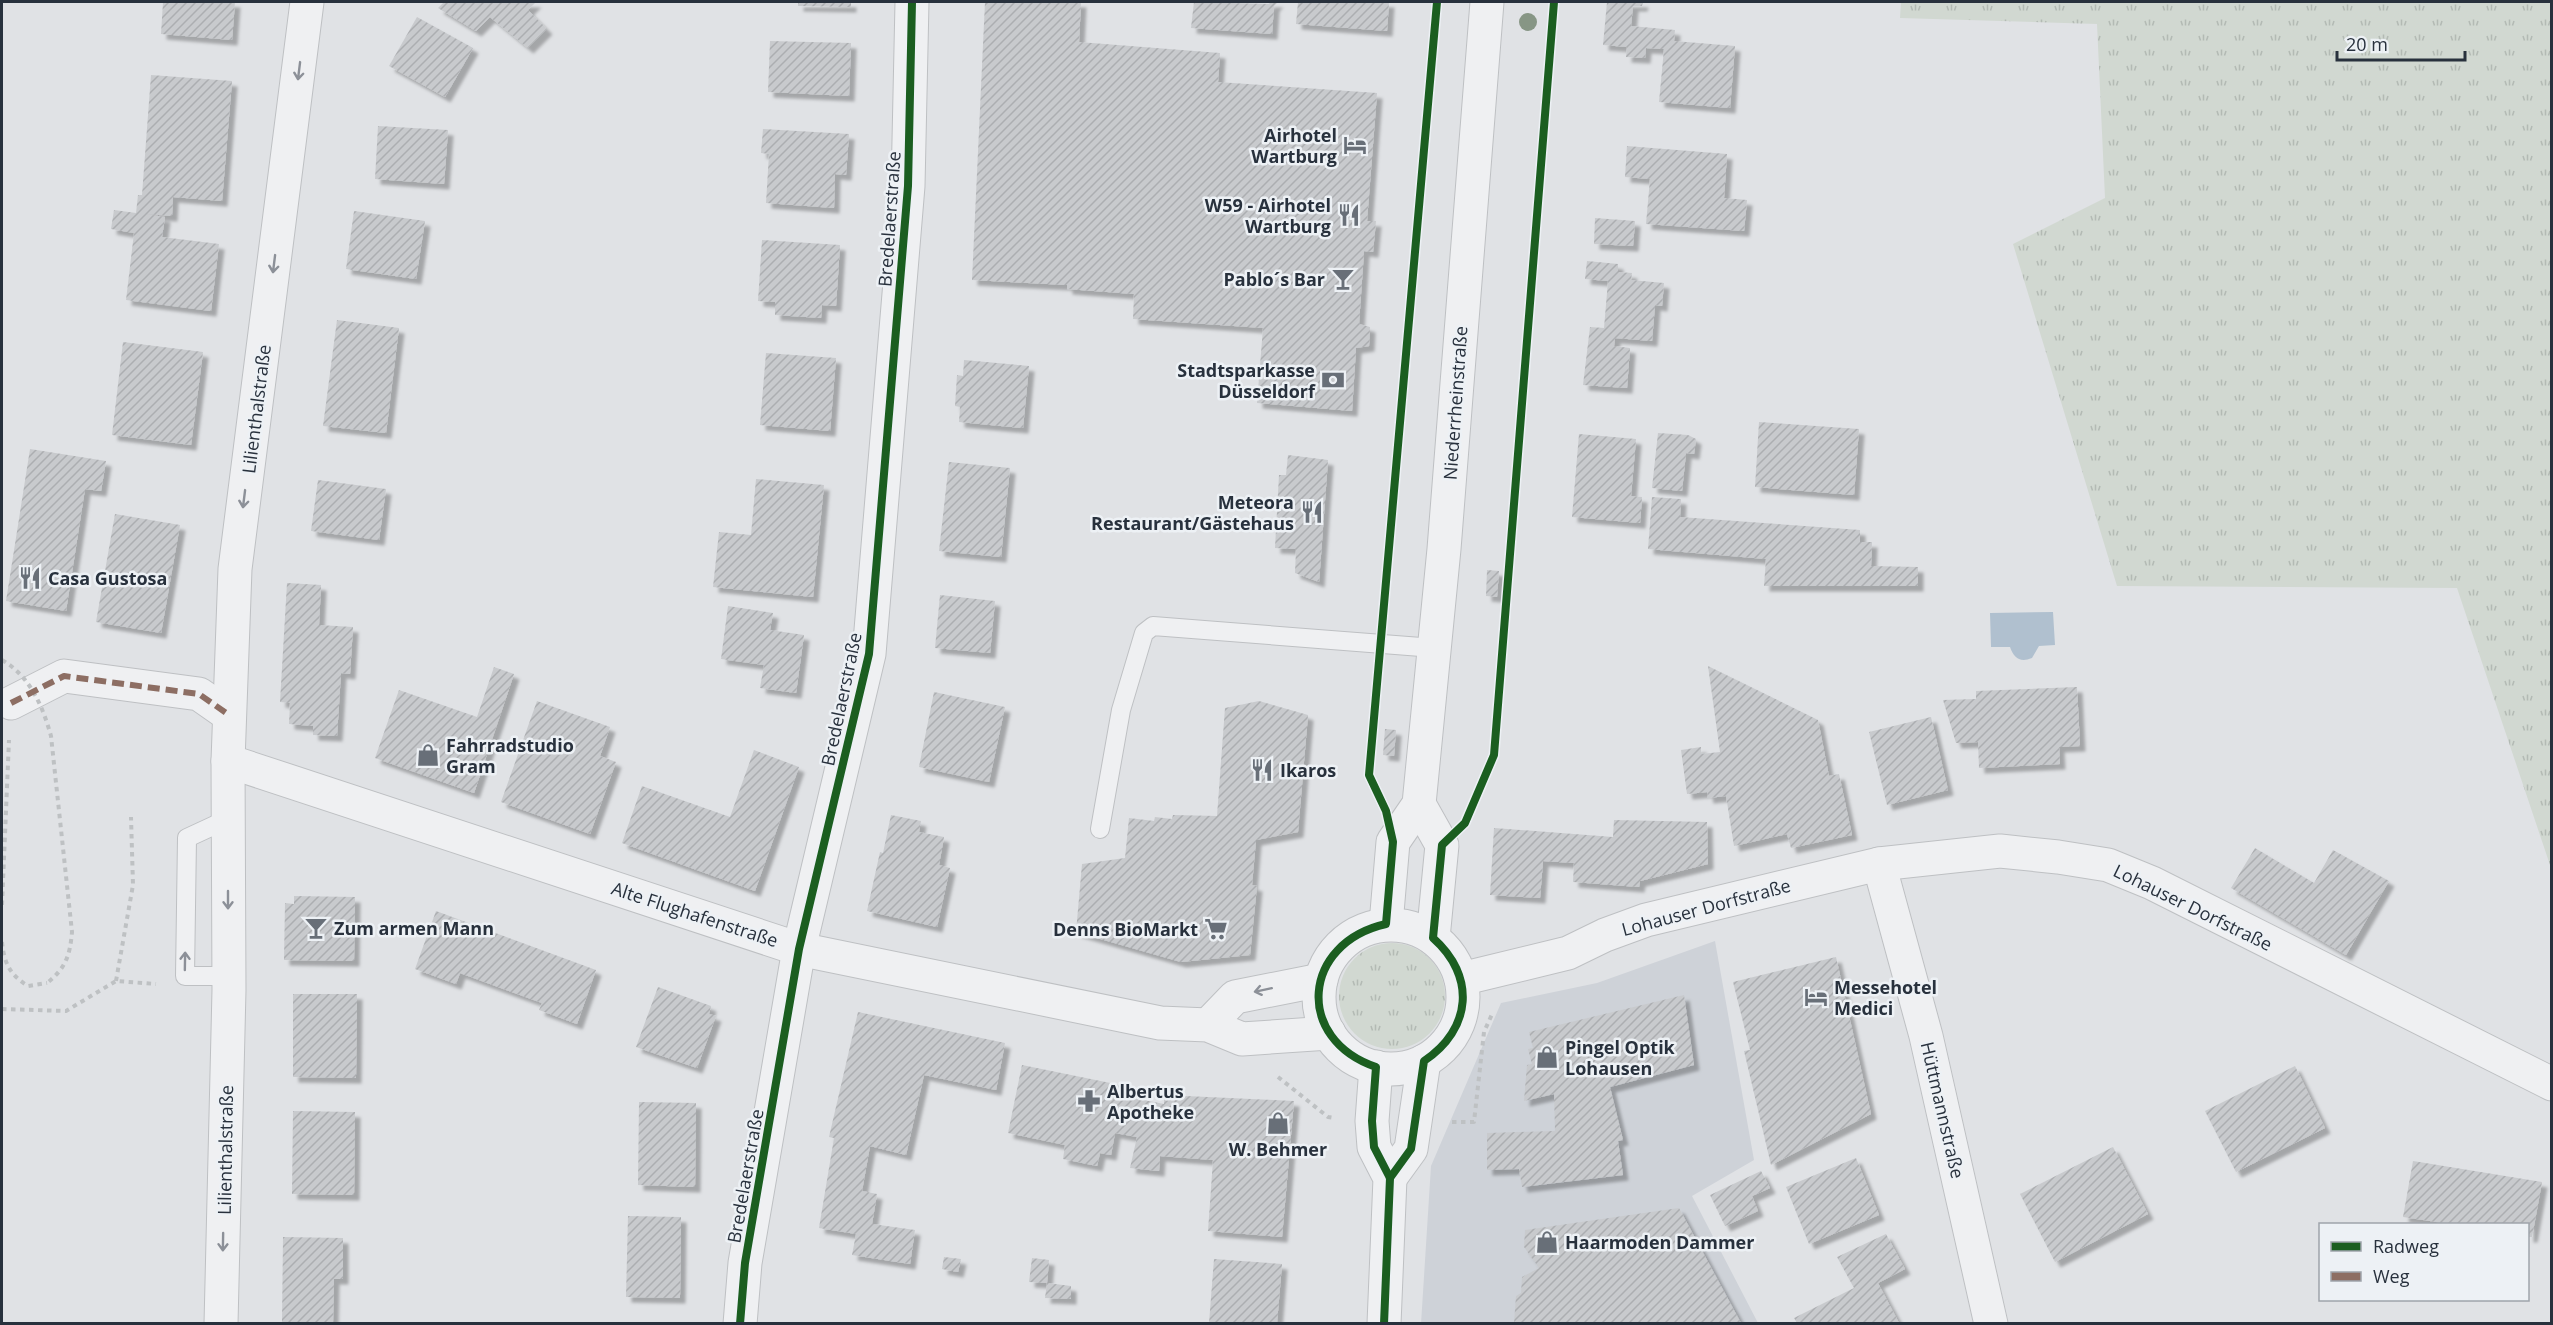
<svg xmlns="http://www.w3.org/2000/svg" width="2553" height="1325" viewBox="0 0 2553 1325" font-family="'Open Sans',sans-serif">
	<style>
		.built { fill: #ced2d8 }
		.grass { fill: url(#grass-tufts) }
		.water { fill: #b0c0cf }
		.building { fill: url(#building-hatch); filter: url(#shadow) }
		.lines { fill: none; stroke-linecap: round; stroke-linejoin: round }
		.service-casing { stroke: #bec0c3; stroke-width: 20 }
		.minor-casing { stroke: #bec0c3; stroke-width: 35 }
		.tertiary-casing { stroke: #bec0c3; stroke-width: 35 }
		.path { stroke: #bec1c3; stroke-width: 4; stroke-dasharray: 4.5 4.5; stroke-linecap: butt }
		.service { stroke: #eff0f2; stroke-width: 18 }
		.minor { stroke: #eff0f2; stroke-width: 33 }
		.tertiary { stroke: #eff0f2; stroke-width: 33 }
		.path-bridge { stroke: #bec1c3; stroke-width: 4; stroke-dasharray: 4.5 4.5; stroke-linecap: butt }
		.quiet { stroke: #8d6e63; stroke-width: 6; stroke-dasharray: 12 6; stroke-linecap: butt }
		.cycleway-casing { stroke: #edf1f5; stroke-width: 11 }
		.cycleway { stroke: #1b5e20; stroke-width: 8 }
		.tree { fill: #879685 }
		.oneway { stroke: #8c9098 }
		.labels { text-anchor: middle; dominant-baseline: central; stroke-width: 5; stroke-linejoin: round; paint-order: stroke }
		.poi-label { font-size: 18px; font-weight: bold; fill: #28313d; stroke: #edf1f5; text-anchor: start }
		.street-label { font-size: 18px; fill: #28313d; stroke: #edf1f5 }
	</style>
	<defs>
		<pattern id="grass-tufts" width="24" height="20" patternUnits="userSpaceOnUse" patternTransform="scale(1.5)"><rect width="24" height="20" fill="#d1d8d1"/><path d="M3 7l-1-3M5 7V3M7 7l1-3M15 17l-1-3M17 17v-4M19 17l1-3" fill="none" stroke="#b3bab4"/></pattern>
		<pattern id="building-hatch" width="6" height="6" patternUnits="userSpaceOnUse" patternTransform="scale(1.5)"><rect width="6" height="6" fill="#c8cacd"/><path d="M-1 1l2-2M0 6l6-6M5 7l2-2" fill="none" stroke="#acaeb1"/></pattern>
		<filter id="shadow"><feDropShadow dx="5.5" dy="5.5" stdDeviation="1.5" flood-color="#0004"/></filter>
	</defs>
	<rect width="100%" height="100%" fill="#e0e2e5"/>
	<polygon class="built" points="1715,941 1754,1160 1692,1196 1758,1323 1421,1324 1431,1166 1501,1003 1597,983"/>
	<g class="grass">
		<polygon points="1901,2 2551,2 2551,868 2457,588 2117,586 2013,244 2105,198 2097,24 1900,18"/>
		<circle cx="1392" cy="996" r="53"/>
	</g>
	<path class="water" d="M 2053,612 L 2055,645 L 2039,646 L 2032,658 C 2020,663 2014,658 2010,647 L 1991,647 L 1990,613 Z"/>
	<g class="building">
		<polygon points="163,2 235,2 232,40 161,34"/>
		<polygon points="444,2 536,2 528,10 547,29 528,48 490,17 476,31 438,8"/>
		<polygon points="798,2 851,2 851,7 798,6"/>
		<polygon points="985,2 1081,2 1079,42 1220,53 1218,82 1377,93 1367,221 1376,221 1373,252 1364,251 1359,324 1370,327 1369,346 1356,348 1352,411 1257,403 1263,328 1133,319 1134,294 1067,289 1067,285 972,280"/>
		<polygon points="1194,2 1270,4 1267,2 1278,2 1274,6 1272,34 1191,28"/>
		<polygon points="1298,2 1389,2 1387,31 1296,24"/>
		<polygon points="1607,2 1643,2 1642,6 1633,6 1631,26 1675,30 1674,41 1735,46 1730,108 1659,102 1664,49 1646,48 1645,58 1626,57 1627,47 1603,45"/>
		<polygon points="417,17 473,48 445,97 389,66"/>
		<polygon points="770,41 851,43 849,96 768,92"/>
		<polygon points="151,75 232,81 222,201 173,197 172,216 145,214 165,217 162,237 219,244 211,311 126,300 134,233 111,229 114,210 136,213 138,195 142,195"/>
		<polygon points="378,126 448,130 444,184 375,179"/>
		<polygon points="763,129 849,134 846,175 835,174 834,208 766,203 769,154 761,153"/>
		<polygon points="1627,146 1727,154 1724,198 1747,200 1744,231 1646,224 1650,179 1625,177"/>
		<polygon points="354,211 425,221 416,279 346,269"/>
		<polygon points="1595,218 1635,221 1633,246 1594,244"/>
		<polygon points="762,240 840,245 836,306 822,305 821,318 775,315 775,302 758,301"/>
		<polygon points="1587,261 1618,264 1618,272 1632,273 1631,280 1664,283 1662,306 1655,305 1652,341 1615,338 1614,346 1630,348 1627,388 1583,385 1590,327 1604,328 1608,281 1585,279"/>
		<polygon points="337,320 399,328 386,433 323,426"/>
		<polygon points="123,342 203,352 191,445 112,435"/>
		<polygon points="766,353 836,358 830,431 760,425"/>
		<polygon points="964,360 1029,366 1023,428 959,422 960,407 955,406 957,375 963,376"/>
		<polygon points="1759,422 1859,429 1854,495 1755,487"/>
		<polygon points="1658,433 1688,435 1696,439 1694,454 1686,453 1682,491 1652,488"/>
		<polygon points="1579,434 1636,439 1631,496 1642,497 1640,523 1572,517"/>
		<polygon points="30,449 106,461 101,491 85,489 66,611 6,601"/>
		<polygon points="1288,455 1328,460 1319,582 1295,573 1296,549 1275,548 1279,475 1286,475"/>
		<polygon points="949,462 1010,468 1001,557 939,551"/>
		<polygon points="756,479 824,485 813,597 713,587 719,532 751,535"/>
		<polygon points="318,480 386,489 379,540 311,531"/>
		<polygon points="1652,497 1681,499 1680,517 1860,530 1860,542 1872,542 1871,566 1918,567 1918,586 1764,586 1766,559 1648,549"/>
		<polygon points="115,514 180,525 161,633 96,622"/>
		<polygon points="1487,570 1499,571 1497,597 1486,596"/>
		<polygon points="287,583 321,585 319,625 353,627 350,674 341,673 337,736 313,735 313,726 289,724 290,703 280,702"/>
		<polygon points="940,595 995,601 990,653 935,648"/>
		<polygon points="728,606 773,613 770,630 804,635 796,693 760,688 764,665 721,659"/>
		<polygon points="1708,666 1818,720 1829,776 1839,774 1852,835 1791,848 1787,834 1734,846 1726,796 1708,798 1707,792 1687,794 1681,750 1701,747 1701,754 1720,752"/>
		<polygon points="494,667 514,674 474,793 375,758 399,690 477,717"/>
		<polygon points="2077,687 2080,746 2059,747 2060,764 1979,768 1978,742 1956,743 1943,700 1976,699 1976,691"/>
		<polygon points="934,692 1005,707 989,782 919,767"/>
		<polygon points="537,701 610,727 600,756 616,762 590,834 501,802"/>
		<polygon points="1259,701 1308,715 1298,832 1256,840 1252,885 1257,886 1250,955 1181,962 1076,932 1082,864 1125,858 1129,818 1154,821 1155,817 1172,819 1173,815 1217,816 1225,708"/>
		<polygon points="1931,717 1948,790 1887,805 1869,732"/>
		<polygon points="1385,729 1396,730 1394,756 1383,755"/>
		<polygon points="754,750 799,767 755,891 622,843 642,786 730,817"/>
		<polygon points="891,815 921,821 919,832 944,837 939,865 950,868 937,927 867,911 880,852 883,853"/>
		<polygon points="1614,820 1707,822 1708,864 1640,881 1639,887 1573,882 1574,863 1543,861 1540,898 1490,895 1494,828 1613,837"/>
		<polygon points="2255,848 2314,883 2333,850 2389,881 2346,955 2231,888"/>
		<polygon points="294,896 355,897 354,961 284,960 285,903 294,904"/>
		<polygon points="436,911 596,970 577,1024 539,1010 542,1003 460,973 456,984 415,969"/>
		<polygon points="1836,957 1871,1114 1771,1165 1744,1051 1750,1050 1733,982"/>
		<polygon points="658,987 711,1006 709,1014 716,1016 697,1068 636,1047"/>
		<polygon points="293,994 357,994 356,1078 293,1077"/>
		<polygon points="1684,995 1694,1065 1610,1087 1623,1140 1618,1141 1623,1175 1522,1187 1519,1169 1487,1170 1487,1133 1555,1131 1554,1094 1524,1101 1527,1065 1532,1064 1528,1049 1533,1048 1529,1032"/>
		<polygon points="858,1012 1005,1043 996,1090 924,1075 906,1155 870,1146 862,1191 877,1194 872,1224 915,1230 910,1264 852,1255 856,1234 819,1228 834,1138 829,1137"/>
		<polygon points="1022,1065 1125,1086 1123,1096 1164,1104 1164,1095 1294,1101 1282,1237 1208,1231 1213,1160 1160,1156 1159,1171 1130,1168 1137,1137 1115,1133 1111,1155 1100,1153 1097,1166 1063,1159 1065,1145 1008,1133"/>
		<polygon points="2295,1066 2325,1128 2236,1172 2205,1111"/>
		<polygon points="639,1102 696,1103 695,1187 638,1185"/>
		<polygon points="293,1111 355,1112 354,1195 292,1194"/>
		<polygon points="2113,1147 2148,1214 2055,1262 2020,1194"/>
		<polygon points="1856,1158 1879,1215 1809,1244 1786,1187"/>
		<polygon points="2413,1161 2542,1182 2532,1237 2528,1237 2528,1224 2450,1224 2403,1217"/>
		<polygon points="1761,1171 1770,1188 1752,1196 1758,1211 1725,1226 1710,1195"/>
		<polygon points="1679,1208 1741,1323 1514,1323 1516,1296 1521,1293 1522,1277 1539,1268 1524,1247 1525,1230"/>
		<polygon points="628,1216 681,1217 680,1298 626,1297"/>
		<polygon points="1886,1234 1905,1269 1878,1283 1899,1323 1797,1323 1794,1318 1854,1288 1837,1257"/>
		<polygon points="283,1237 343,1238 343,1279 334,1279 333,1323 282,1323"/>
		<polygon points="944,1257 961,1259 958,1272 942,1269"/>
		<polygon points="1032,1258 1049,1260 1047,1283 1029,1282"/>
		<polygon points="1214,1259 1282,1264 1277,1323 1209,1323"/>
		<polygon points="1047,1283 1071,1286 1071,1299 1045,1298"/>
	</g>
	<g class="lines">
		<g class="service-casing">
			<g id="service">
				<polyline points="228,819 187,838 185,976 229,976"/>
				<polyline points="1100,829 1121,710 1144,633 1153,626 1434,648"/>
			</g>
		</g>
		<g class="minor-casing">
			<g id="minor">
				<polyline points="11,703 64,676 199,694 229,715"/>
				<polyline points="228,761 799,949 1160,1023 1208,1025 1242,1039 1329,1033"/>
				<polyline points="1879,864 1926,1036 1991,1324"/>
				<polyline points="1461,979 1568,953 1605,935 1646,920 1879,864 2000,851 2058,857 2108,865 2152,883 2552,1084"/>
				<polyline points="1208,1025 1235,997 1321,980"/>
				<polyline points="221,1324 229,990 228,761 235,569 307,2"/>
				<polyline points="740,1324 745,1263 799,949 869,654 908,186 912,2"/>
			</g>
		</g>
		<g class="tertiary-casing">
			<g id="tertiary">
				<polyline points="1419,804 1442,845 1433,938"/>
				<polyline points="1386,924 1393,842 1419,804 1444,549 1487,2"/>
				<circle cx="1391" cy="997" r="72"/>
				<polyline points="1376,1067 1372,1121 1374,1147 1390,1178 1384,1324"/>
				<polyline points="1390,1178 1411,1149 1424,1061"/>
			</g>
		</g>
		<g class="path">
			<polyline points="2,905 9,740"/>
			<path d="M 2,942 C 4,963 10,975 28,986 L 47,983"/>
			<polyline points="116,981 133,885 131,817"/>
			<polyline points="2,1009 66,1011 116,981 156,984"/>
			<polyline points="1278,1077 1328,1117 1334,1118"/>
			<polyline points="1452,1122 1474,1122 1484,1032 1493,1012"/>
		</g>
		<use href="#service" class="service"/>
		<use href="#minor" class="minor"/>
		<use href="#tertiary" class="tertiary"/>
		<path class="path-bridge" d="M 2,660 C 30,676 43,707 51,736 L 72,932 C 70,955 66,968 47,983"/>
		<polyline class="quiet" points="11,703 64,676 199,694 229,715"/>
		<g class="cycleway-casing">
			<g id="cycleway">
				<path d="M 1390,1178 L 1411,1149 L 1424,1061 C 1472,1029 1476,976 1433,938 L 1442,845 L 1465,823 L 1494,755 L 1554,2"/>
				<polyline points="740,1324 745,1263 799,949 869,654 908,186 912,2"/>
				<path d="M 1384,1324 L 1390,1178 L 1374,1147 L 1372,1121 L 1376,1067 C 1294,1039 1302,943 1386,924 L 1393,842 L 1386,811 L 1369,775 L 1437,2"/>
			</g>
		</g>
		<use href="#cycleway" class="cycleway"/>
	</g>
	<circle class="tree" cx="1528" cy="22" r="9"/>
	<defs><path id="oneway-shaft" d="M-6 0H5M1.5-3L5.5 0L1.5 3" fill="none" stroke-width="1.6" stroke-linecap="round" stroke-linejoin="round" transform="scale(1.5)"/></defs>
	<g class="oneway">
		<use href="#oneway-shaft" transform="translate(299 71) rotate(97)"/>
		<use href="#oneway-shaft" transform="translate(274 264) rotate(97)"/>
		<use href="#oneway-shaft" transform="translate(244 499) rotate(97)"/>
		<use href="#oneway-shaft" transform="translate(228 900) rotate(90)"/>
		<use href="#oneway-shaft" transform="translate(185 961) rotate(-89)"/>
		<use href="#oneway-shaft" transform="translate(1263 990) rotate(168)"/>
		<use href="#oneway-shaft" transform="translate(223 1242) rotate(91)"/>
	</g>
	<defs>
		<g id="hotel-bare" transform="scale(1.8)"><path d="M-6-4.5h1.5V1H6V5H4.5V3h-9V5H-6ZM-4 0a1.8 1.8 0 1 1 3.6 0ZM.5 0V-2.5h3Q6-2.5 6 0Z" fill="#686f78" stroke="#edf1f5" stroke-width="2.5" paint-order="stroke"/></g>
		<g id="restaurant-bare" transform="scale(1.8)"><path d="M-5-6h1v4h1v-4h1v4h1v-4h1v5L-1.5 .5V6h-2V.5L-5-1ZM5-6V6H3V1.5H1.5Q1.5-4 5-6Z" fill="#686f78" stroke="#edf1f5" stroke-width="2.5" paint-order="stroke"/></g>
		<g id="bar-bare" transform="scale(1.8)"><path d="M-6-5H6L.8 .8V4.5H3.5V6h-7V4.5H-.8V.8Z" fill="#686f78" stroke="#edf1f5" stroke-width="2.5" paint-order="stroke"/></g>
		<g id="bank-bare" transform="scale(1.8)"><path d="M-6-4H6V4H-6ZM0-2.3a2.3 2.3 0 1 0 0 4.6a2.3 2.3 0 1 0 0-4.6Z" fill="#686f78" stroke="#edf1f5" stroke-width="2.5" paint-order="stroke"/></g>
		<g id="shop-bare" transform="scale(1.8)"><path d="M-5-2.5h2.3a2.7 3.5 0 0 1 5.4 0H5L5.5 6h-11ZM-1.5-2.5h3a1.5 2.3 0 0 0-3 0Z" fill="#686f78" stroke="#edf1f5" stroke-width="2.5" paint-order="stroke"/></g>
		<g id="supermarket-bare" transform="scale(1.8)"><path d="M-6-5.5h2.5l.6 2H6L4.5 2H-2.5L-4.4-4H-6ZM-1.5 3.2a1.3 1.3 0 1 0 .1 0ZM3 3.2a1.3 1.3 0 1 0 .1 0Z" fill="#686f78" stroke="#edf1f5" stroke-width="2.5" paint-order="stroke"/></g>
		<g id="pharmacy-bare" transform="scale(1.8)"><path d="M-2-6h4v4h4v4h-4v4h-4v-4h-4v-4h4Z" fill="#686f78" stroke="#edf1f5" stroke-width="2.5" paint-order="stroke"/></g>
	</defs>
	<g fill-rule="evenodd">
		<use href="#hotel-bare" x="1355" y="145"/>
		<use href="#restaurant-bare" x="1349" y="215"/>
		<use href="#bar-bare" x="1343" y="279"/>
		<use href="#bank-bare" x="1333" y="380"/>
		<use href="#restaurant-bare" x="1312" y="512"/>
		<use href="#restaurant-bare" x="30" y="578"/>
		<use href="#shop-bare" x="428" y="755"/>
		<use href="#restaurant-bare" x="1262" y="770"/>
		<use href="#bar-bare" x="316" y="928"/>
		<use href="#supermarket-bare" x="1216" y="929"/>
		<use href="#hotel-bare" x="1816" y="997"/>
		<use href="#shop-bare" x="1547" y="1057"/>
		<use href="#pharmacy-bare" x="1089" y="1101"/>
		<use href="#shop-bare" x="1278" y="1123"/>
		<use href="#shop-bare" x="1547" y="1242"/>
	</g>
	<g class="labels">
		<g class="poi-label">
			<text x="1337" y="135" text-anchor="end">Airhotel<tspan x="1337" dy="21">Wartburg</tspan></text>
			<text x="1331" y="205" text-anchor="end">W59 - Airhotel<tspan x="1331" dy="21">Wartburg</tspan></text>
			<text x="1325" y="279" text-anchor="end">Pablo´s Bar</text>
			<text x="1315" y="370" text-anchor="end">Stadtsparkasse<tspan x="1315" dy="21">Düsseldorf</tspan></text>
			<text x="1294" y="502" text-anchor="end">Meteora<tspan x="1294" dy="21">Restaurant/Gästehaus</tspan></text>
			<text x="48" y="578">Casa Gustosa</text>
			<text x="446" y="745">Fahrradstudio<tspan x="446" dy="21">Gram</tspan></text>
			<text x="1280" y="770">Ikaros</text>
			<text x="334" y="928">Zum armen Mann</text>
			<text x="1198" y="929" text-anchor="end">Denns BioMarkt</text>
			<text x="1834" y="987">Messehotel<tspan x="1834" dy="21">Medici</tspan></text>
			<text x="1565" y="1047">Pingel Optik<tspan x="1565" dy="21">Lohausen</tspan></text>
			<text x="1107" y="1091">Albertus<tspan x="1107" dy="21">Apotheke</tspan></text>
			<text x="1278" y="1149" text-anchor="middle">W. Behmer</text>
			<text x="1565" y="1242">Haarmoden Dammer</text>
		</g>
		<g class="street-label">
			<text transform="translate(889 219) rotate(-86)">Bredelaerstraße</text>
			<text transform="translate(1455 403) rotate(-86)">Niederrheinstraße</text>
			<text transform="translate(256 409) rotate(-83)">Lilienthalstraße</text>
			<text transform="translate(841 699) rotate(-78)">Bredelaerstraße</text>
			<text transform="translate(1706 907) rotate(-15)">Lohauser Dorfstraße</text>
			<text transform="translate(2193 907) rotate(26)">Lohauser Dorfstraße</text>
			<text transform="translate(695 914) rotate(18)">Alte Flughafenstraße</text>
			<text transform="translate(1943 1110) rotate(77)">Hüttmannstraße</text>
			<text transform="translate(225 1150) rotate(-89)">Lilienthalstraße</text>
			<text transform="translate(745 1176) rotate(-80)">Bredelaerstraße</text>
		</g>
	</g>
	<rect width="2553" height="1325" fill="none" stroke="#28313d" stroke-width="6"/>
	<rect x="2319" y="1223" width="210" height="78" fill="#edf1f5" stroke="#9ea4ab" stroke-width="1.5"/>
	<rect x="2331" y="1242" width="30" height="9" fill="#1b5e20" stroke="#9ea4ab" stroke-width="1.5"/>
	<text x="2373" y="1253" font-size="18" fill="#28313d">Radweg</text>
	<rect x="2331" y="1272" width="30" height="9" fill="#8d6e63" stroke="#9ea4ab" stroke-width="1.5"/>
	<text x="2373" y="1283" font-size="18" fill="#28313d">Weg</text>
	<path d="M2337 51v9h128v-9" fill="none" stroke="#28313d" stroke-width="3"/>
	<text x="2346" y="51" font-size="18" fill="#28313d" stroke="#edf1f5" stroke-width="4.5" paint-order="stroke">20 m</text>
</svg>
